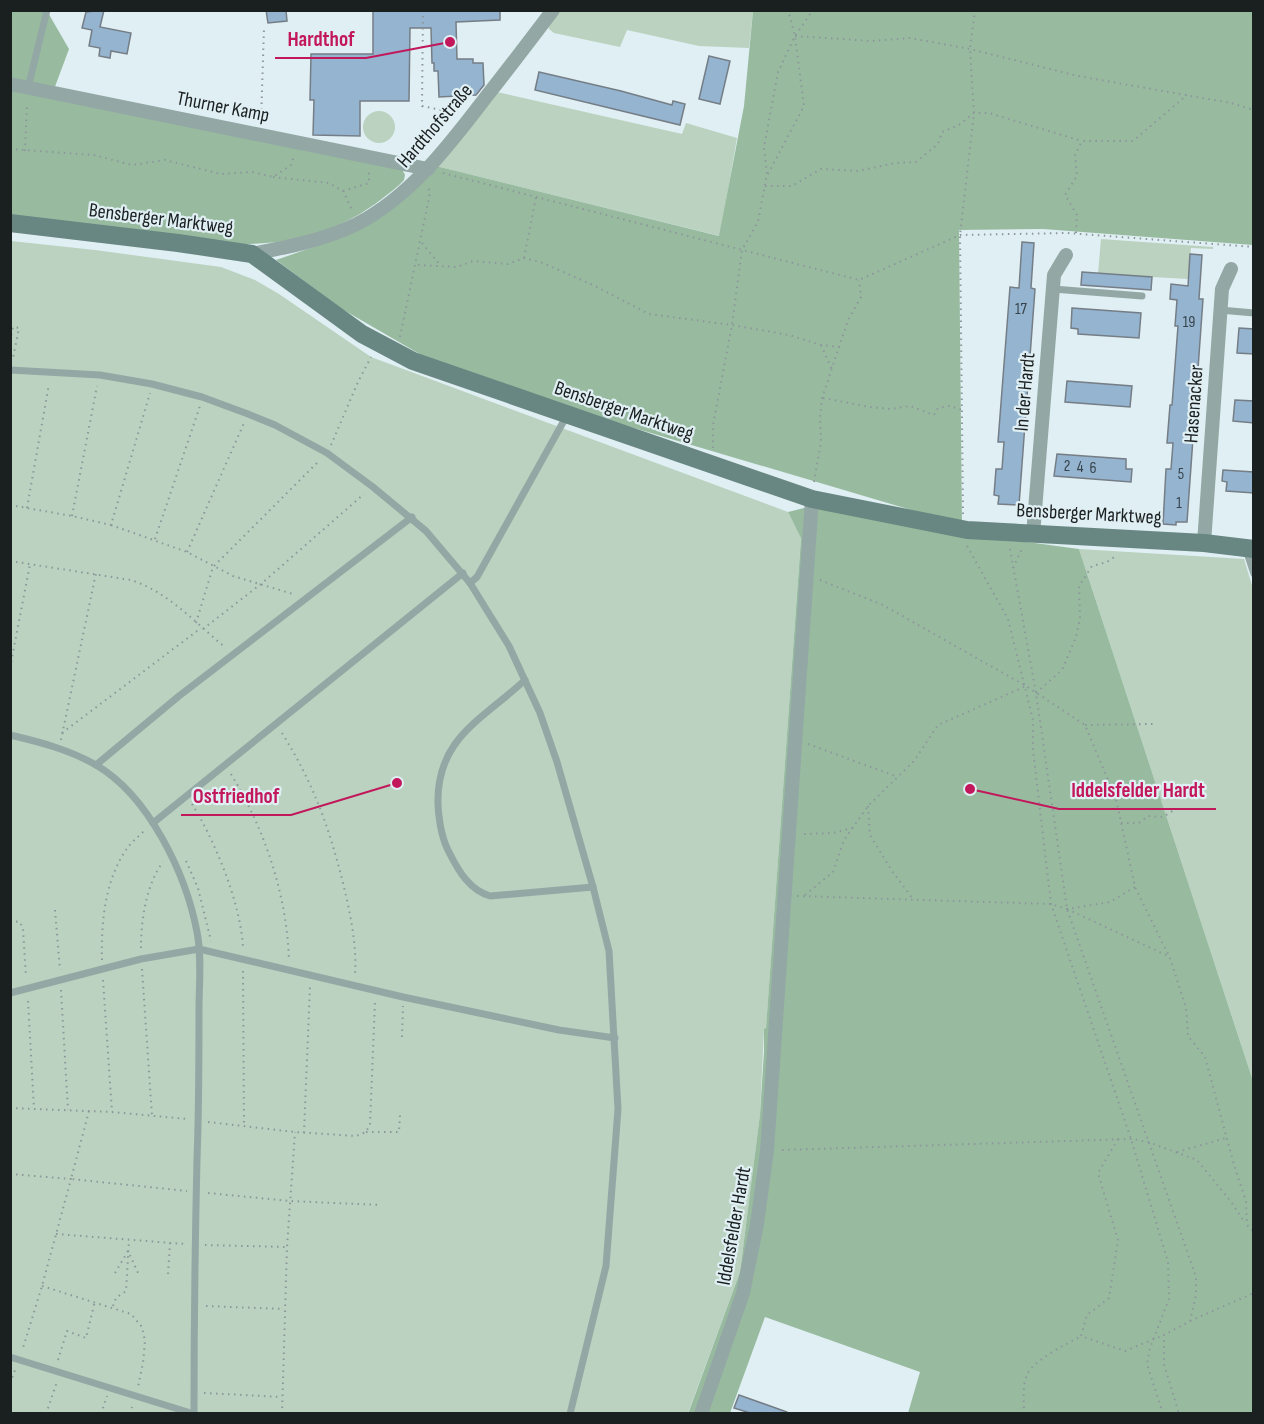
<svg xmlns="http://www.w3.org/2000/svg" width="1264" height="1424" viewBox="0 0 1264 1424" font-family="'Sofia Sans Condensed',sans-serif">
	<style>
		.green { fill: #bad2bf }
		.forest { fill: #98bba0 }
		.building { fill: #94b4d0; stroke: #757e86; stroke-width: 1.5 }
		.lines { fill: none; stroke-linecap: round; stroke-linejoin: round }
		.path { stroke: #8c979a; stroke-width: 2; stroke-dasharray: 1.5 4.5; stroke-linecap: butt }
		.lane { stroke: #93a8a4; stroke-width: 7 }
		.street { stroke: #93a8a4; stroke-width: 14 }
		.secondary { stroke: #688782; stroke-width: 18 }
		.labels { text-anchor: middle; dominant-baseline: central; stroke-width: 4.5; stroke-linejoin: round; paint-order: stroke }
		.number-label { font-size: 16px; fill: #38444c }
		.street-label { font-size: 20px; fill: #1a1f20; stroke: #e0eff3 }
		.leader { fill: none; stroke: #c2185b; stroke-width: 2 }
		.callout-dot { fill: #c2185b; stroke: #e0eff3; stroke-width: 2 }
		.callout-label { font-size: 21px; text-anchor: middle; font-weight: bold; fill: #c2185b; stroke: #e0eff3; stroke-width: 4.5; stroke-linejoin: round; paint-order: stroke }
	</style>
	<rect width="100%" height="100%" fill="#e0eff3"/>
	<g class="green">
		<polygon points="559,11 753,11 749,48 699,46 627,30 620,47 554,33 549,29 548,24"/>
		<polygon points="497,92 682,134 686,123 737,138 720,236 436,166"/>
		<circle cx="379" cy="127" r="16"/>
		<polygon points="1101,239 1213,247 1213,249 1191,248 1188,279 1152,277 1151,278 1098,274"/>
		<polygon points="11,241 95,250 221,267 255,280 279,294 371,357 788,512 801,537 766,1029 764,1029 760,1114 740,1272 688,1413 11,1414"/>
		<polygon points="1079,549 1244,559 1254,592 1253,1081"/>
	</g>
	<g class="forest">
		<polygon points="11,11 47,11 69,49 53,92 11,82"/>
		<polygon points="753,11 1253,11 1253,245 1043,229 959,230 962,525 570,409 423,356 342,309 276,260 325,243 436,166 719,236 744,106"/>
		<path d="M 11,88 L 401,167 L 405,175 L 404,180 C 398,187 390,192 383,198 C 339,232 295,244 241,244 L 11,218 Z"/>
		<polygon points="816,505 962,533 1079,549 1253,1081 1253,1413 908,1413 920,1372 765,1317 730,1413 688,1414 740,1272 760,1114 764,1051 764,1029 766,1028 801,538 788,512"/>
	</g>
	<g class="building">
		<polygon points="104,10 100,27 131,33 127,54 111,51 110,58 99,56 100,48 89,46 92,30 82,28 86,12"/>
		<polygon points="266,10 286,10 287,21 268,23"/>
		<polygon points="373,10 500,10 500,20 456,22 457,59 473,59 473,63 483,63 484,85 476,95 439,97 438,71 434,71 434,63 432,63 431,28 410,28 409,101 360,101 360,136 313,135 314,100 310,100 311,54 373,54"/>
		<polygon points="709,56 730,61 720,104 699,99"/>
		<polygon points="539,72 621,91 672,105 673,101 685,104 680,125 535,90"/>
		<polygon points="1022,242 1034,243 1031,288 1035,289 1019,505 998,504 999,496 994,495 996,469 1002,469 1004,442 998,442 1010,287 1019,288"/>
		<polygon points="1190,254 1202,255 1199,299 1203,299 1187,522 1176,522 1176,525 1163,524 1166,469 1171,469 1173,443 1167,443 1170,405 1172,405 1178,326 1175,326 1177,300 1170,299 1171,284 1188,286"/>
		<polygon points="1082,272 1152,277 1151,290 1081,285"/>
		<polygon points="1072,308 1141,313 1139,338 1078,334 1078,329 1071,328"/>
		<polygon points="1239,328 1254,329 1254,354 1237,353"/>
		<polygon points="1067,381 1132,386 1130,407 1065,402"/>
		<polygon points="1235,400 1254,401 1254,423 1233,421"/>
		<polygon points="1057,454 1126,459 1126,469 1132,469 1131,482 1054,476"/>
		<polygon points="1223,470 1254,472 1254,493 1226,491 1227,482 1222,481"/>
		<polygon points="739,1395 787,1412 787,1413 750,1413 734,1408"/>
	</g>
	<g class="lines">
		<g class="path">
			<polyline points="423,10 422,106 455,113"/>
			<polyline points="795,36 872,41 910,38 970,49 1078,76 1231,103 1254,110"/>
			<polyline points="261,122 264,28"/>
			<polyline points="10,149 94,155 132,165 165,160 221,174 252,172 273,177 291,165 294,156"/>
			<polyline points="25,151 27,103"/>
			<polyline points="443,173 859,280 960,235 1067,233 1254,247"/>
			<polyline points="768,174 804,106 795,36 788,10"/>
			<polyline points="273,177 329,183 343,191 353,212"/>
			<polyline points="765,186 792,186 821,169 858,171 895,163 916,162 938,144 942,132 959,125 974,113 989,113 1082,141"/>
			<polyline points="343,191 369,183 369,170"/>
			<polyline points="1076,233 1077,215 1065,195 1077,176 1075,155 1082,141 1133,141 1187,95"/>
			<polyline points="422,243 441,266"/>
			<polyline points="524,258 536,197"/>
			<polyline points="418,265 457,267 473,261 508,264 524,258 543,263 595,286 649,314 732,325 789,335 821,345 840,347"/>
			<polyline points="400,337 430,193 428,187"/>
			<polyline points="10,341 13,327 19,328 13,358"/>
			<polyline points="821,345 832,370"/>
			<polyline points="823,398 870,407 890,409 910,406 934,415 938,408 950,406 962,410"/>
			<polyline points="331,445 358,382 371,357"/>
			<polyline points="713,448 713,425 732,325 742,250 758,222 767,174 764,147 778,72 795,36 813,10"/>
			<polyline points="814,482 821,442 820,418 822,398 848,320 861,297 859,280"/>
			<polyline points="10,505 72,516 111,525 150,393"/>
			<polyline points="27,508 49,384"/>
			<polyline points="963,514 960,235 974,113 970,49 975,10"/>
			<polyline points="72,516 97,386"/>
			<polyline points="111,525 187,552 233,576 293,594"/>
			<polyline points="155,539 200,406"/>
			<polyline points="967,546 1008,619 1033,720 1033,750 1051,904 1131,1139 1168,1262 1169,1299 1150,1348 1147,1364 1163,1414"/>
			<polyline points="1010,549 1036,693 1067,909 1196,1277 1196,1295 1190,1321 1164,1335 1164,1364 1179,1414"/>
			<polyline points="187,552 244,423"/>
			<path d="M 10,561 L 131,580 C 170,593 195,623 226,648"/>
			<polyline points="1013,568 1022,549"/>
			<polyline points="820,580 883,605 1026,686 1085,725 1116,799 1135,887 1170,958 1186,1008 1188,1036 1205,1057 1234,1165 1246,1201 1247,1225 1254,1232"/>
			<polyline points="196,623 213,567 319,461"/>
			<polyline points="203,629 261,584 364,494"/>
			<polyline points="10,668 30,564"/>
			<polyline points="1036,693 1062,670 1076,637 1080,618 1079,586 1092,566 1107,562 1117,555"/>
			<polyline points="1085,725 1153,724"/>
			<polyline points="62,733 201,628"/>
			<path d="M 282,733 C 314,785 328,824 343,883 C 350,912 357,944 355,975"/>
			<polyline points="61,740 96,573"/>
			<polyline points="808,744 898,777"/>
			<path d="M 231,774 C 265,830 287,895 289,961"/>
			<path d="M 192,804 C 215,841 242,906 243,950"/>
			<polyline points="868,806 870,835 892,871 913,899"/>
			<polyline points="1121,823 1139,823 1148,816 1163,817 1174,810"/>
			<polyline points="804,834 833,833 852,828"/>
			<polyline points="186,861 198,888 211,941"/>
			<polyline points="805,895 833,872 844,840 868,806 914,761 938,725 1026,686"/>
			<polyline points="797,896 1051,904 1067,909 1110,902 1135,887"/>
			<polyline points="1067,909 1170,957"/>
			<polyline points="55,910 60,970"/>
			<polyline points="10,921 20,922 23,929 26,977"/>
			<path d="M 141,948 C 141,920 146,885 163,862"/>
			<path d="M 102,960 C 101,921 105,879 128,847 C 133,841 139,836 145,830"/>
			<polyline points="142,969 152,1116"/>
			<polyline points="243,971 244,1127"/>
			<polyline points="103,980 112,1112"/>
			<polyline points="61,990 68,1110"/>
			<polyline points="28,1001 34,1109"/>
			<polyline points="402,1037 403,1006"/>
			<polyline points="10,1108 112,1112 187,1119"/>
			<polyline points="89,1111 71,1179 187,1191"/>
			<polyline points="208,1122 295,1132 356,1136 366,1132 370,1124 375,1001"/>
			<polyline points="366,1132 399,1132 400,1115"/>
			<polyline points="304,1133 310,986"/>
			<polyline points="1118,1139 1098,1173 1118,1240 1109,1298 1087,1315 1081,1336 1125,1351 1164,1335"/>
			<polyline points="782,1150 1131,1139 1148,1142 1197,1160 1232,1203 1245,1223"/>
			<polyline points="1177,1152 1226,1138"/>
			<polyline points="10,1174 71,1179 42,1286 22,1351"/>
			<polyline points="208,1193 290,1201 380,1205"/>
			<polyline points="56,1234 185,1244"/>
			<polyline points="205,1245 287,1247"/>
			<polyline points="115,1273 128,1251 139,1275"/>
			<polyline points="168,1274 170,1243"/>
			<polyline points="42,1286 131,1314 142,1327 145,1341 143,1363 138,1387"/>
			<polyline points="113,1306 116,1298 126,1291 129,1240"/>
			<polyline points="206,1306 284,1309"/>
			<polyline points="1190,1321 1254,1293"/>
			<polyline points="58,1360 67,1331 86,1338 95,1301"/>
			<polyline points="10,1383 15,1370"/>
			<polyline points="204,1393 282,1397"/>
			<polyline points="46,1414 57,1382"/>
			<polyline points="101,1414 107,1396"/>
			<polyline points="131,1414 132,1407"/>
			<polyline points="282,1414 287,1247 295,1132"/>
			<path d="M 1024,1414 C 1024,1402 1022,1386 1027,1375 C 1033,1360 1067,1344 1081,1336"/>
		</g>
		<g class="lane">
			<polyline points="28,88 47,10"/>
			<polyline points="1053,289 1142,296"/>
			<polyline points="1220,310 1254,313"/>
			<polyline points="10,370 100,375 152,384 202,397 248,414 275,425 327,453 373,487 426,531 470,583 509,646 540,713 557,762 593,887 609,951 618,1109 606,1266 570,1414"/>
			<polyline points="1246,550 1254,574"/>
			<polyline points="470,583 477,577 566,417"/>
			<path d="M 525,680 C 482,720 436,738 438,805 C 439,822 442,840 450,854 C 459,872 470,890 490,896 L 593,887"/>
			<path d="M 10,735 C 40,742 70,750 96,765 C 149,796 186,874 197,932 C 202,957 199,984 199,1009 C 199,1059 199,1109 197,1159 C 195,1244 194,1329 194,1414"/>
			<polyline points="96,765 179,696 412,517"/>
			<polyline points="153,823 463,573"/>
			<polyline points="10,993 141,959 199,949 403,997 559,1030 615,1038"/>
			<polyline points="10,1357 194,1414"/>
		</g>
		<g class="street">
			<polyline points="10,84 428,169"/>
			<path d="M 252,254 C 288,247 324,240 357,224 C 411,196 450,144 486,97 C 509,68 531,39 553,10"/>
			<polyline points="1033,535 1054,275 1066,255"/>
			<polyline points="1204,543 1222,289 1231,269"/>
			<polyline points="701,1414 743,1293 757,1224 767,1151 812,499"/>
		</g>
		<polyline class="secondary" points="10,223 178,243 252,254 362,334 413,361 812,499 967,530 1204,543 1254,549"/>
	</g>
	<g class="labels">
		<g class="number-label">
			<text x="1021" y="309">17</text>
			<text x="1189" y="322">19</text>
			<text x="1067" y="466">2</text>
			<text x="1080" y="467">4</text>
			<text x="1093" y="468">6</text>
			<text x="1181" y="474">5</text>
			<text x="1179" y="503">1</text>
		</g>
		<g class="street-label">
			<text transform="translate(223 107) rotate(11)">Thurner Kamp</text>
			<text transform="translate(435 126) rotate(-49)">Hardthofstraße</text>
			<text transform="translate(161 219) rotate(7)">Bensberger Marktweg</text>
			<text transform="translate(1025 392) rotate(-85)">In der Hardt</text>
			<text transform="translate(1194 404) rotate(-86)">Hasenacker</text>
			<text transform="translate(624 411) rotate(19)">Bensberger Marktweg</text>
			<text transform="translate(1089 514) rotate(3)">Bensberger Marktweg</text>
			<text transform="translate(734 1226) rotate(-80)">Iddelsfelder Hardt</text>
		</g>
	</g>
	<path class="leader" d="M450 42L366 58H275M970 789L1059 809H1216M397 783L291 815H181"/>
	<g class="callout-dot">
		<circle cx="450" cy="42" r="6"/>
		<circle cx="970" cy="789" r="6"/>
		<circle cx="397" cy="783" r="6"/>
	</g>
	<g class="callout-label">
		<text x="321" y="46">Hardthof</text>
		<text x="1138" y="797">Iddelsfelder Hardt</text>
		<text x="236" y="803">Ostfriedhof</text>
	</g>
	<rect width="1264" height="1424" fill="none" stroke="#1a1f20" stroke-width="24"/>
</svg>
